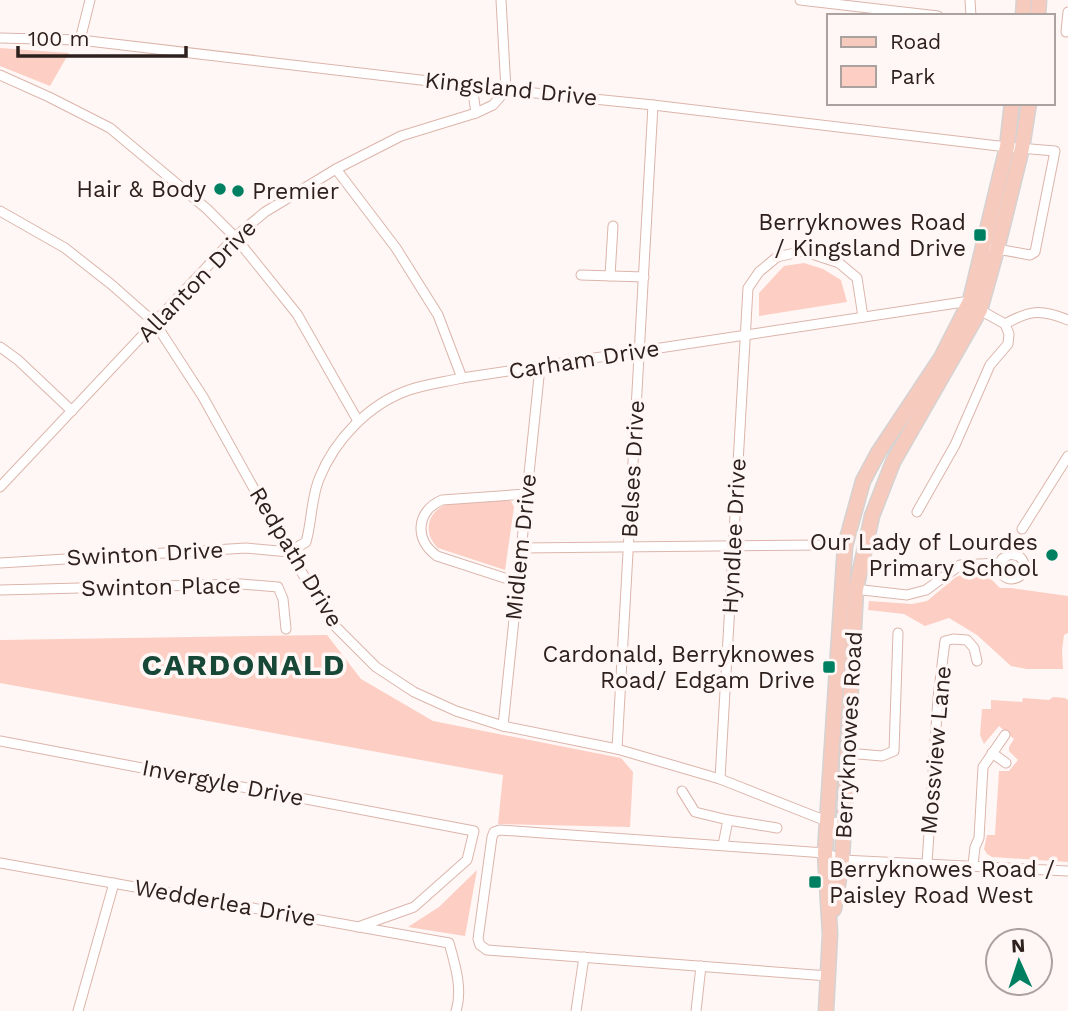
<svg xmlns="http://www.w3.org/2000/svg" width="1068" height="1011" viewBox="0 0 1068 1011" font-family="'Work Sans',sans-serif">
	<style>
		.green { fill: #fdcec3 }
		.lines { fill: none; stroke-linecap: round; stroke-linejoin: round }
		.minor-casing { stroke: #dcb5ab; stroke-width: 11 }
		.primary-casing { stroke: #d5d2d2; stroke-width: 17 }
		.minor { stroke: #fff; stroke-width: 9 }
		.primary { stroke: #f7cabe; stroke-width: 14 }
		.poi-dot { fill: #008061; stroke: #fff7f5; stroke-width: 2.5 }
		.labels { text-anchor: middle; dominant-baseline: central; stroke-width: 7; stroke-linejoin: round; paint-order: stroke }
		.street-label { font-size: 23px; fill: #2e201c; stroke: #fff7f5 }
		.poi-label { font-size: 23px; fill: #2e201c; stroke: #fff7f5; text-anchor: end }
		.district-label { font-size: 30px; font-weight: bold; letter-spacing: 2px; fill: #164737; stroke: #fff7f5 }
	</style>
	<rect width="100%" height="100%" fill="#fff7f5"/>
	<g class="green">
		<polygon points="0,48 69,53 50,86 0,66"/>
		<polygon points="804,263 823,269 841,280 847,302 759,316 759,293 784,266"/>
		<path d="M 506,500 L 511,501 L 514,507 L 505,570 L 438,548 C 422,533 427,511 448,504 Z"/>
		<path d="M 969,572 C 986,572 989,577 1000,588 L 1011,588 L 1068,596 L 1068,633 L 1064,635 L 1062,650 L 1063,669 L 1027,669 L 1011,666 L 977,635 L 949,618 L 925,626 L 904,614 L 868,610 L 869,601 L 912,604 L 927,601 L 956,577 Z"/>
		<polygon points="327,635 361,679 433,721 621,758 633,772 630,827 498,824 503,775 0,683 0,640"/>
		<polygon points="1053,697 1065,698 1068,700 1068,862 992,857 987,854 984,849 987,835 995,835 999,771 1009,771 1018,760 1009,751 1009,747 1014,739 999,726 984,744 980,735 982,709 991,709 991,700 1022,702 1023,698 1049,700"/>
		<polygon points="477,870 465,936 408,927 439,907"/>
	</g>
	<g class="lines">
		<g class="minor-casing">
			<g id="minor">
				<polyline points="800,0 938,16"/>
				<polyline points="970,0 971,16"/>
				<polyline points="1066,32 1068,12"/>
				<polyline points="0,38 80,40 506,90 653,105 1007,147 1055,151 1035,252 1030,255 992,248"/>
				<polyline points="80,40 90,0"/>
				<polyline points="0,75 49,97 110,128 207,209 235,237 297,314 358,421"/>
				<polyline points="472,86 476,113"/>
				<polyline points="336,169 396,248 438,315 462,378"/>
				<polyline points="0,211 65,248 112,285 155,323 203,397 289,552 319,600 336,627 376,667 414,692 456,711 503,726 617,749 720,779 829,822 843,823"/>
				<polyline points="581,275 644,277"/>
				<polyline points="610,276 613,226"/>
				<path d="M 1005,324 C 1030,310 1041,309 1068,320"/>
				<polyline points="0,347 18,360 72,411"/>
				<polyline points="0,487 235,237 265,212 336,169 401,136 476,113 493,105 506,90 501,0"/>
				<polyline points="1022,529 1068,456"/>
				<polyline points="521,548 823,545"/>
				<path d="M 0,563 L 246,548 L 289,552 L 306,542 C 312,521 311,499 319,479 C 335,439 369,404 409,390 C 426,384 445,382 462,378 L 970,301 L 980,310 L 1005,324 L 1009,334 L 1008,344 L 990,365 L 955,445 L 917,512"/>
				<path d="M 517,582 L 437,556 C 414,540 416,511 442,500 L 526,494"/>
				<path d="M 854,589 L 907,595 L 926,590 L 960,565 L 1000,563 L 1002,559 L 1010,554 L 1019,556 C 1026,563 1026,569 1020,576 C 1012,581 1006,580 1000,572 L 1000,563"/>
				<polyline points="0,590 241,584 278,587 283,599 286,629"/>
				<polyline points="503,726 540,367"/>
				<polyline points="0,741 474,831 467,860 414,907 358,927"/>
				<polyline points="617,749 653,105"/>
				<polyline points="847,753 882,756 894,751 898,633"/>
				<polyline points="992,753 1006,763"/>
				<polyline points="720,779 748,288 759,272 777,257 803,251 839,263 857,278 863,317"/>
				<polyline points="682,791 695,812 728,820 723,845"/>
				<polyline points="728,820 777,828"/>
				<path d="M 0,863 L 449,943 C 455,964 463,990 456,1011"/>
				<polyline points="927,863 938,698 945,641 953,639 967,640 974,648 977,661"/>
				<polyline points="973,865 975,847 979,838 983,767 1005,735"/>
				<polyline points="828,976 487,950 480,945 478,939 492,837 494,832 500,830 825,853 842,860 1068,871"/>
				<polyline points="78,1011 114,883"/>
				<polyline points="576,1011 584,957"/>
				<polyline points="696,1011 701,966"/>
			</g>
		</g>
		<g class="primary-casing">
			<g id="primary">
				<polyline points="1023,16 1024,0"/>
				<polyline points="1038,16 1039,0"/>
				<polyline points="834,909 842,860 856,589 872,516 893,462 980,310 997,249 1022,148 1029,103"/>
				<polyline points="826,1011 830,934 825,853 845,546 863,481 878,453 941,358 970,301 1007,147 1012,103"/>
			</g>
		</g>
		<use href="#minor" class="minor"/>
		<use href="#primary" class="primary"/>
	</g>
	<g class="poi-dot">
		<circle cx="220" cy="189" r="7"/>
		<circle cx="238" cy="191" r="7"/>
		<rect x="973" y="228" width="14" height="14" rx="3.5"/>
		<circle cx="1052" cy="555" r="7"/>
		<rect x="822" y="660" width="14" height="14" rx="3.5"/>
		<rect x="808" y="875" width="14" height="14" rx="3.5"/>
	</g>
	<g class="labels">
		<g class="street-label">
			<text transform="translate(511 89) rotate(6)">Kingsland Drive</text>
			<text transform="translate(197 281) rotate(-46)">Allanton Drive</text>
			<text transform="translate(584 360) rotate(-9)">Carham Drive</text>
			<text transform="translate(633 469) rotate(-87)">Belses Drive</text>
			<text transform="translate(734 536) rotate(-87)">Hyndlee Drive</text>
			<text transform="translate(521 547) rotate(-84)">Midlem Drive</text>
			<text transform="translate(145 554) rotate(-3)">Swinton Drive</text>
			<text transform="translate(296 557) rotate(59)">Redpath Drive</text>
			<text transform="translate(161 587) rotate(-1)">Swinton Place</text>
			<text transform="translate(849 735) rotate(-87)">Berryknowes Road</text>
			<text transform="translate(936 750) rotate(-85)">Mossview Lane</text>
			<text transform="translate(223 783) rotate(11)">Invergyle Drive</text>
			<text transform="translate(225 903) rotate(10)">Wedderlea Drive</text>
		</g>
		<g class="poi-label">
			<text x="206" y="189">Hair &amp; Body</text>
			<text x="252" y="191" text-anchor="start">Premier</text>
			<text x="966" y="222">Berryknowes Road<tspan x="966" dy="26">/ Kingsland Drive</tspan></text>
			<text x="1038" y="542">Our Lady of Lourdes<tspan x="1038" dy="26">Primary School</tspan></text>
			<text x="815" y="654">Cardonald, Berryknowes<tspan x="815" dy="26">Road/ Edgam Drive</tspan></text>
			<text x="829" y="869" text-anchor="start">Berryknowes Road /<tspan x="829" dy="26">Paisley Road West</tspan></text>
		</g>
		<g class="district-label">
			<text x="244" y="664">CARDONALD</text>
		</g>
	</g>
	<rect x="827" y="14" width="228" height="91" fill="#fff7f5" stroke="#aba19e" stroke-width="2"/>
	<rect x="841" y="37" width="35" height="10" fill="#f7cabe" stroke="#aba19e" stroke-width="2"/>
	<text x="890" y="49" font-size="21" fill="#2e201c">Road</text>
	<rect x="841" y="66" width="35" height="21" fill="#fdcec3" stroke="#aba19e" stroke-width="2"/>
	<text x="890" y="84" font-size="21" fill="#2e201c">Park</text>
	<g transform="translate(1019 962) rotate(357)"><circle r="33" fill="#fff7f5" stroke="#aba19e" stroke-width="2"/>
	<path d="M0-5L12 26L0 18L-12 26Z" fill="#008061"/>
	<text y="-10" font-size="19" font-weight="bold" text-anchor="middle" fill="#2e201c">N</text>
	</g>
	<path d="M18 46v10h168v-10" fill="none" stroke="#2e201c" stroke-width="3.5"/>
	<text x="28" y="46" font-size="21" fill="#2e201c" stroke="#fff7f5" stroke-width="5" paint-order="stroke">100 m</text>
</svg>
